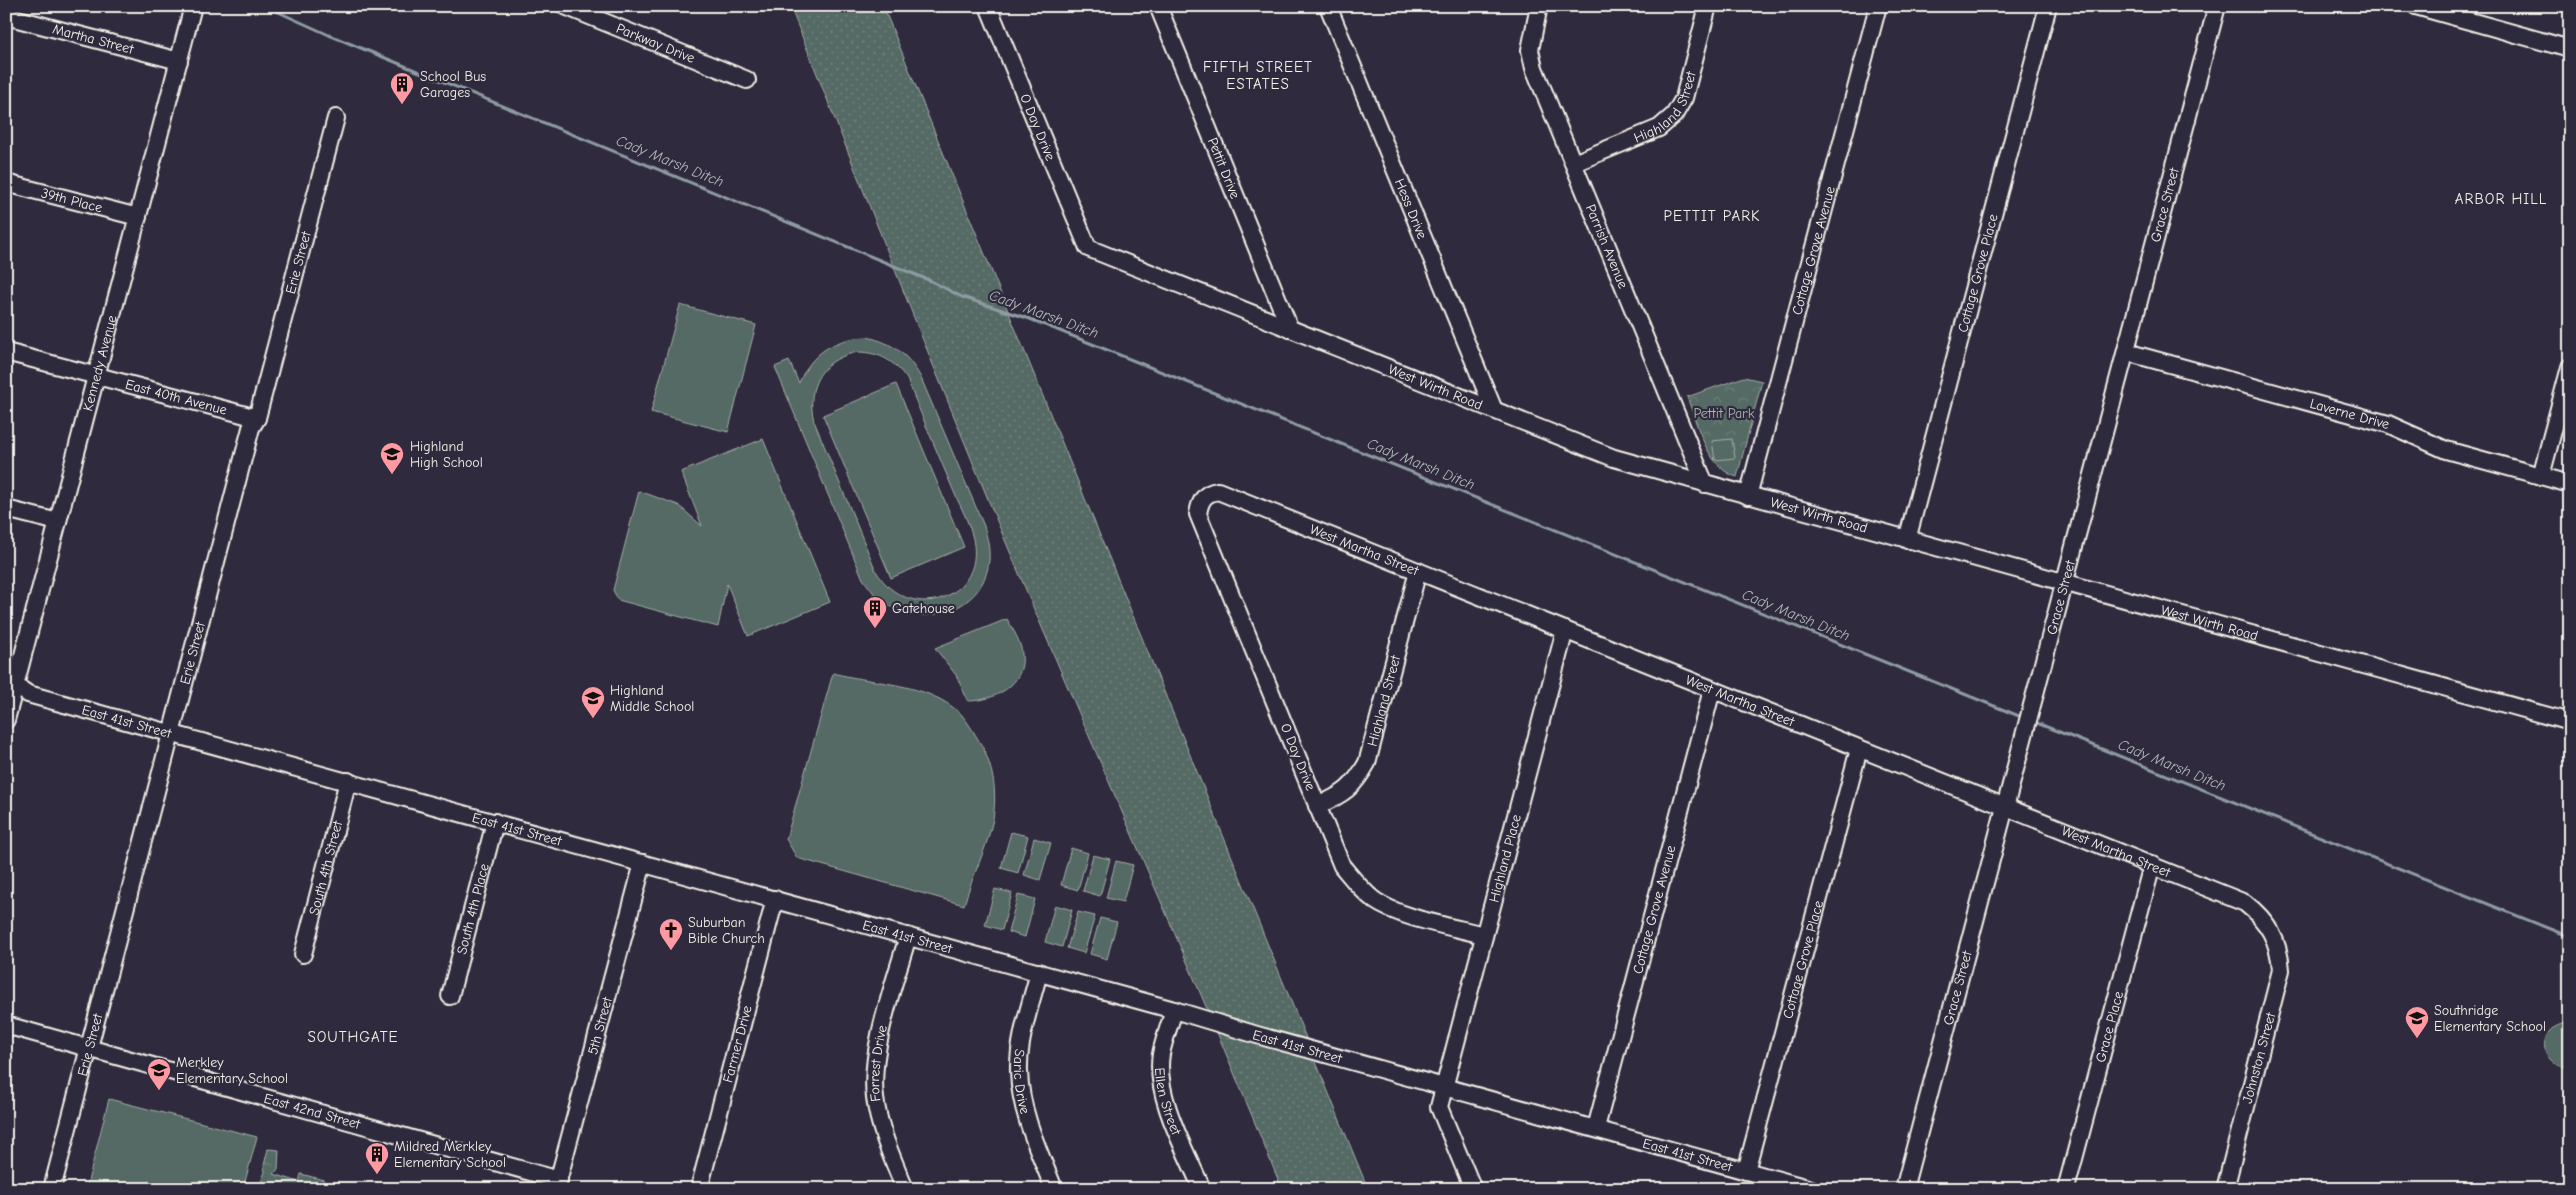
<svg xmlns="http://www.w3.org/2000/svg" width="2576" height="1195" viewBox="0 0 2576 1195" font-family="'Comic Neue',sans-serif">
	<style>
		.grass { fill: url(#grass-dots); stroke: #a4aea6 }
		.park { fill: url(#park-crowns); stroke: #a4aea6 }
		.garden { fill: #556a65; stroke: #a4aea6; fill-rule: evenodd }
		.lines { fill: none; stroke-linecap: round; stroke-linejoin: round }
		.stream { stroke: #8f9ca4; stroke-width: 3 }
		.minor-casing { stroke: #f4f1e8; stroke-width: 20 }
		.minor { stroke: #2f2a3d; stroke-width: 16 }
		.labels { text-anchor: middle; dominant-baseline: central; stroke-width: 4.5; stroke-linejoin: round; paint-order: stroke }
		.street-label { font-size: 14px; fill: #f4f1e8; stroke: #2f2a3d }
		.poi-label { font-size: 14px; fill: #f4f1e8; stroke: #2f2a3d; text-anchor: start }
		.park-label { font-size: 14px; fill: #acb4ad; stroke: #2f2a3d }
		.neighbourhood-label { font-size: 15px; letter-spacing: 1px; fill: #f4f1e8; stroke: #2f2a3d }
		.water-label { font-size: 15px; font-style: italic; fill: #b1b9ba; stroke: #2f2a3d }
	</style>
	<defs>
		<pattern id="grass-dots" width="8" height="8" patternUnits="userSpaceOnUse" patternTransform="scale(1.25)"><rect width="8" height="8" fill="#556a65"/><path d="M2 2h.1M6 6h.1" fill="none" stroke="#6e807b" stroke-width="1.8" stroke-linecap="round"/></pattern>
		<pattern id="park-crowns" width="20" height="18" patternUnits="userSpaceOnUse" patternTransform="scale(1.25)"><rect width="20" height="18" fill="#556a65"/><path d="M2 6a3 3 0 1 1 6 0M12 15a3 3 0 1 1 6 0" fill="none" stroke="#6e807b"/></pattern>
	</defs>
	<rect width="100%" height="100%" fill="#2f2a3d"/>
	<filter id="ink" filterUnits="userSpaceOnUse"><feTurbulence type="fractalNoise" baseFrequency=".02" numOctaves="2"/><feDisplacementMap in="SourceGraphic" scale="10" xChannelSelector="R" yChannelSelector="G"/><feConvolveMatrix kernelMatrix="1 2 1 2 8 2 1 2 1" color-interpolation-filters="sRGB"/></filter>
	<g filter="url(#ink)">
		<path class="grass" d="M 790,6 L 883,6 L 1368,1189 L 1282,1189 C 1203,994 1117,802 1034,609 C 949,409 870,207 790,6 Z"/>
		<g class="park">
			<path d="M 1744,377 L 1762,381 L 1737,477 C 1707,469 1697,423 1687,397 Z"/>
			<polygon points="268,1149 279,1150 278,1169 274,1174 299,1182 301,1174 324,1180 322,1189 258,1189 265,1172 264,1165"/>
		</g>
		<g class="garden">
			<polygon points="680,305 756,325 728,432 651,412"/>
			<path d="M 867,337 C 893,343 908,354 921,378 L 984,526 C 987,537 990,548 989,560 C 985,610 925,629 886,604 C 876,598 870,588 863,579 L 775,367 L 789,361 L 799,383 C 811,353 835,338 867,337 ZM 859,352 C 881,353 894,361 907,379 C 922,417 938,454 954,492 C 961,508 972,527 974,545 C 981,601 907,624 876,571 L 814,421 C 805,386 823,357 859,352 Z"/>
			<polygon points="896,384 964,547 891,578 823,415"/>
			<polygon points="763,439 830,602 748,636 727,584 718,627 618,600 613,590 639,491 678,505 702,526 681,472"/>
			<polygon points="1732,439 1735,458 1715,460 1712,441"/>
			<path d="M 1007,619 C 1013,630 1021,641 1022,654 C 1026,685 994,701 968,701 L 956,675 L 935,648 Z"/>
			<path d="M 833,673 C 874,684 927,682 961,714 C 969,723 976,736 982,746 C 994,770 997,793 993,819 C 987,849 972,876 964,905 L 797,858 L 786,839 Z"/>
			<polygon points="1011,832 1028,836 1018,873 1001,868"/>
			<polygon points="1034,838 1051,843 1040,880 1024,875"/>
			<polygon points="1071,848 1088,853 1078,890 1061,885"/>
			<polygon points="1093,855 1110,859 1100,896 1083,891"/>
			<polygon points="1116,861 1133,865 1123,902 1106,898"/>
			<polygon points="995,889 1012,893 1002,930 985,925"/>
			<polygon points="1018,895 1035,899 1025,937 1008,932"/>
			<polygon points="1055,905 1072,910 1062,947 1045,942"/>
			<polygon points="1078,912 1095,916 1084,953 1067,948"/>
			<polygon points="1100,918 1117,922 1107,959 1090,954"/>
			<path d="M 2570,1021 L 2570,1067 C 2551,1069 2537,1048 2549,1032 C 2553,1026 2563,1024 2570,1021 Z"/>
			<polygon points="109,1099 257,1137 243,1189 86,1189"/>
		</g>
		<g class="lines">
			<g class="stream">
				<polyline points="265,6 329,35 931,281 962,297 1030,319 2024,718"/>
				<polyline points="2032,721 2570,937"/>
			</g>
			<g class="minor-casing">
				<g id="minor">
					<path id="s1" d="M 565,6 L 747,80"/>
					<path id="s2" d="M 988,6 L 1088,248 L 1614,458 L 2570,722"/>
					<path id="s3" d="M 1158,6 L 1290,329"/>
					<path id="s4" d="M 1328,6 L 1494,410"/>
					<path id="s5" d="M 1539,6 L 1530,50 L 1534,68 L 1705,484"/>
					<polyline points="2416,6 2570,49"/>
					<path id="s6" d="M 6,16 L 179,61"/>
					<path id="s7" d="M 1574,163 L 1659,128 L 1674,115 L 1684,98 L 1708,6"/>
					<path id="s8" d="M 6,183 L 138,217"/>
					<path id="s9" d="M 6,352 L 257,418"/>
					<path id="s10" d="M 2126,352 L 2388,424 L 2446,450 L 2570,484"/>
					<polyline points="2541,476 2570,367"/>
					<path id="s11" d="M 1748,496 L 1878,6"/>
					<polyline points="6,509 58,522"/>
					<path id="s12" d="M 1907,540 L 2048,6"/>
					<path id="s13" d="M 6,679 L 28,694 L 1174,1010 L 1257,1035 L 1811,1189"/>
					<path id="s14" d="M 6,720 L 193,6"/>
					<path id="s15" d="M 1317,806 C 1344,794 1353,788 1367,763 L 1418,571"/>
					<path id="s16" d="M 1484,935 C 1453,927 1399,918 1374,900 C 1361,890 1352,878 1342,866 L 1198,514 C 1200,501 1204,493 1218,491 L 2245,903 C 2268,921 2279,940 2281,970 L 2225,1189"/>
					<path id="s17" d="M 303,954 L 348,781"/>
					<path id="s18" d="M 1039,972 C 1031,1004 1018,1038 1019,1071 C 1020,1112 1039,1151 1054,1189"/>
					<path id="s19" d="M 450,996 L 495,822"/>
					<path id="s20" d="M 1174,1010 C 1170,1024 1164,1039 1161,1054 C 1154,1096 1186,1151 1202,1189"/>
					<path id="s21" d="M 6,1025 L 559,1180"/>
					<path id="s22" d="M 1596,1128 L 1712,690"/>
					<path id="s23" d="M 1746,1171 L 1859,749"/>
					<path id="s24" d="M 52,1189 L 251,428 L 257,418 L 336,118"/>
					<path id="s25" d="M 556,1189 L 643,863"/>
					<path id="s26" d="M 699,1189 L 775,899"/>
					<path id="s27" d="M 905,1189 C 893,1160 879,1129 875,1098 C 869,1050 895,982 908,936"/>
					<path id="s28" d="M 1473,1189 L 1439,1107 L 1565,630"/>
					<path id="s29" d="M 1904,1189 L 2217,6"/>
					<path id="s30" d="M 2066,1189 L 2152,865"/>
				</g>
			</g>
			<use href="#minor" class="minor"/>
		</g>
	</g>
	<defs>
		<g id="building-pin" transform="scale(1.25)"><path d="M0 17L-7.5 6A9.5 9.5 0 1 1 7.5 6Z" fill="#ff9aa2" stroke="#2f2a3d"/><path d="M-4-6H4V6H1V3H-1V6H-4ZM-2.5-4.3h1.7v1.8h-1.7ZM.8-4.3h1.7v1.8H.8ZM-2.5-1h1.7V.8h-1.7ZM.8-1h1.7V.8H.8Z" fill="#111"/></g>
		<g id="school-pin" transform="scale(1.25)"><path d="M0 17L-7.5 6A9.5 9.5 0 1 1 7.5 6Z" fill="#ff9aa2" stroke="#2f2a3d"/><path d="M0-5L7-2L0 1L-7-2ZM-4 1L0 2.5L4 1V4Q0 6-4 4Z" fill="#111"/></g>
		<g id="church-pin" transform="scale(1.25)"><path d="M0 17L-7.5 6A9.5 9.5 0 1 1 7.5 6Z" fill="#ff9aa2" stroke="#2f2a3d"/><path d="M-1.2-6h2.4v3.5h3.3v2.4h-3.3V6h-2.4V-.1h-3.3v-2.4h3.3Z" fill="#111"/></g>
	</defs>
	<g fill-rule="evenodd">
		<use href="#building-pin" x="402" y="84"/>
		<use href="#school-pin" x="392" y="454"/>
		<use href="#building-pin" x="875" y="608"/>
		<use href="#school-pin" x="593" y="698"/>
		<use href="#church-pin" x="671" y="930"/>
		<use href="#school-pin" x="2417" y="1018"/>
		<use href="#school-pin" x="159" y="1070"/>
		<use href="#building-pin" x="377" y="1154"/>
	</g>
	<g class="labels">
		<g class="street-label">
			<text stroke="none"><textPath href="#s6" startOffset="90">Martha Street</textPath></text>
			<text stroke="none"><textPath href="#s1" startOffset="98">Parkway Drive</textPath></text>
			<text stroke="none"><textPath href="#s7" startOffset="112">Highland Street</textPath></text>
			<text stroke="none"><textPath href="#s2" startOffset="131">O Day Drive</textPath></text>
			<text stroke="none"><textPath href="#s3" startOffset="175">Pettit Drive</textPath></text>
			<text stroke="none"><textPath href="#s8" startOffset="68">39th Place</textPath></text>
			<text stroke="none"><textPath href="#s29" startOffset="1018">Grace Street</textPath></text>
			<text stroke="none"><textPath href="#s4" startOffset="219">Hess Drive</textPath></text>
			<text stroke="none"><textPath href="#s5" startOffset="256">Parrish Avenue</textPath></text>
			<text stroke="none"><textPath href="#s11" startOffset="254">Cottage Grove Avenue</textPath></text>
			<text stroke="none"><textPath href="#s24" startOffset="959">Erie Street</textPath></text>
			<text stroke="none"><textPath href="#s12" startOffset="276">Cottage Grove Place</textPath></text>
			<text stroke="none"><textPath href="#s14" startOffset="369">Kennedy Avenue</textPath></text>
			<text stroke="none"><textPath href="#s2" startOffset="636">West Wirth Road</textPath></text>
			<text stroke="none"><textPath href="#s9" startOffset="176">East 40th Avenue</textPath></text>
			<text stroke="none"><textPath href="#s10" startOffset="232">Laverne Drive</textPath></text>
			<text stroke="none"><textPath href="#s2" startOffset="1041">West Wirth Road</textPath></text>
			<text stroke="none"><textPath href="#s16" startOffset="734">West Martha Street</textPath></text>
			<text stroke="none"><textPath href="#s29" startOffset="612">Grace Street</textPath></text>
			<text stroke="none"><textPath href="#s2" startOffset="1446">West Wirth Road</textPath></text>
			<text stroke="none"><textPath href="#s24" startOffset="554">Erie Street</textPath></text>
			<text stroke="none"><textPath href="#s15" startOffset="132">Highland Street</textPath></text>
			<text stroke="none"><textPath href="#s16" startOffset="1139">West Martha Street</textPath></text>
			<text stroke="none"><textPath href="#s13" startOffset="129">East 41st Street</textPath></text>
			<text transform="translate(1298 757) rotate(68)">O Day Drive</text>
			<text stroke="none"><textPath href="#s13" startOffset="534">East 41st Street</textPath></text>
			<text stroke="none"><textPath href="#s16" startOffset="1544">West Martha Street</textPath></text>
			<text stroke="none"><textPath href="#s28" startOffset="346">Highland Place</textPath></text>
			<text stroke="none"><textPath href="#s17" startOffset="89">South 4th Street</textPath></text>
			<text stroke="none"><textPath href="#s19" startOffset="90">South 4th Place</textPath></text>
			<text stroke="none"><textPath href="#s22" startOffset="226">Cottage Grove Avenue</textPath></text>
			<text stroke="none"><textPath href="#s13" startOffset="939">East 41st Street</textPath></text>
			<text stroke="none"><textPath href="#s23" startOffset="219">Cottage Grove Place</textPath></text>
			<text stroke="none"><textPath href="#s29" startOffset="208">Grace Street</textPath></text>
			<text stroke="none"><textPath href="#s25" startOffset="169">5th Street</textPath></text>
			<text stroke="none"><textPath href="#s30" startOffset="168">Grace Place</textPath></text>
			<text stroke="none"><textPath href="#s26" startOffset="150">Farmer Drive</textPath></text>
			<text stroke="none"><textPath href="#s24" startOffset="149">Erie Street</textPath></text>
			<text stroke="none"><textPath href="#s13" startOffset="1344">East 41st Street</textPath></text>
			<text transform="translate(2259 1058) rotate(-75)">Johnston Street</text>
			<text stroke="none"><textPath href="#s27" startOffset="131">Forrest Drive</textPath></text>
			<text stroke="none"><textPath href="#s18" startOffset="112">Saric Drive</textPath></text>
			<text stroke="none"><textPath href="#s20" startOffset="94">Ellen Street</textPath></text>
			<text stroke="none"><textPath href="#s21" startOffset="318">East 42nd Street</textPath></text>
			<text stroke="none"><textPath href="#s13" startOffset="1749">East 41st Street</textPath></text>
		</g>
		<g class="poi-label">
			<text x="420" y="76">School Bus<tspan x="420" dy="16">Garages</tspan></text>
			<text x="410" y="446">Highland<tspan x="410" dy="16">High School</tspan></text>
			<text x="892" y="608">Gatehouse</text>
			<text x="610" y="690">Highland<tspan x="610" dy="16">Middle School</tspan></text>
			<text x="688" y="922">Suburban<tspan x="688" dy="16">Bible Church</tspan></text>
			<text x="2434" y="1010">Southridge<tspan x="2434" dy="16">Elementary School</tspan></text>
			<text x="176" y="1062">Merkley<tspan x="176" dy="16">Elementary School</tspan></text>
			<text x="394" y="1146">Mildred Merkley<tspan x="394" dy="16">Elementary School</tspan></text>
		</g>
		<g class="park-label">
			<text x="1724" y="413">Pettit Park</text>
		</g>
		<g class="neighbourhood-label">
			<text x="1258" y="67">FIFTH STREET<tspan x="1258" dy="17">ESTATES</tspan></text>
			<text x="2501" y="199">ARBOR HILL</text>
			<text x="1712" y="216">PETTIT PARK</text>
			<text x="353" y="1037">SOUTHGATE</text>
		</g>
		<g class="water-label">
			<text transform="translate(670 161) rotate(22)">Cady Marsh Ditch</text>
			<text transform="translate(1044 314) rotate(20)">Cady Marsh Ditch</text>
			<text transform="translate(1421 464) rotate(22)">Cady Marsh Ditch</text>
			<text transform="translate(1796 615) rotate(22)">Cady Marsh Ditch</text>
			<text transform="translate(2172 765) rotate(22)">Cady Marsh Ditch</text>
		</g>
	</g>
	<rect width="2576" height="1195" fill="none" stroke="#2f2a3d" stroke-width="25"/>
	<rect x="12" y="12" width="2551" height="1170" fill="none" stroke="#f4f1e8" stroke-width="2" filter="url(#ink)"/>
</svg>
